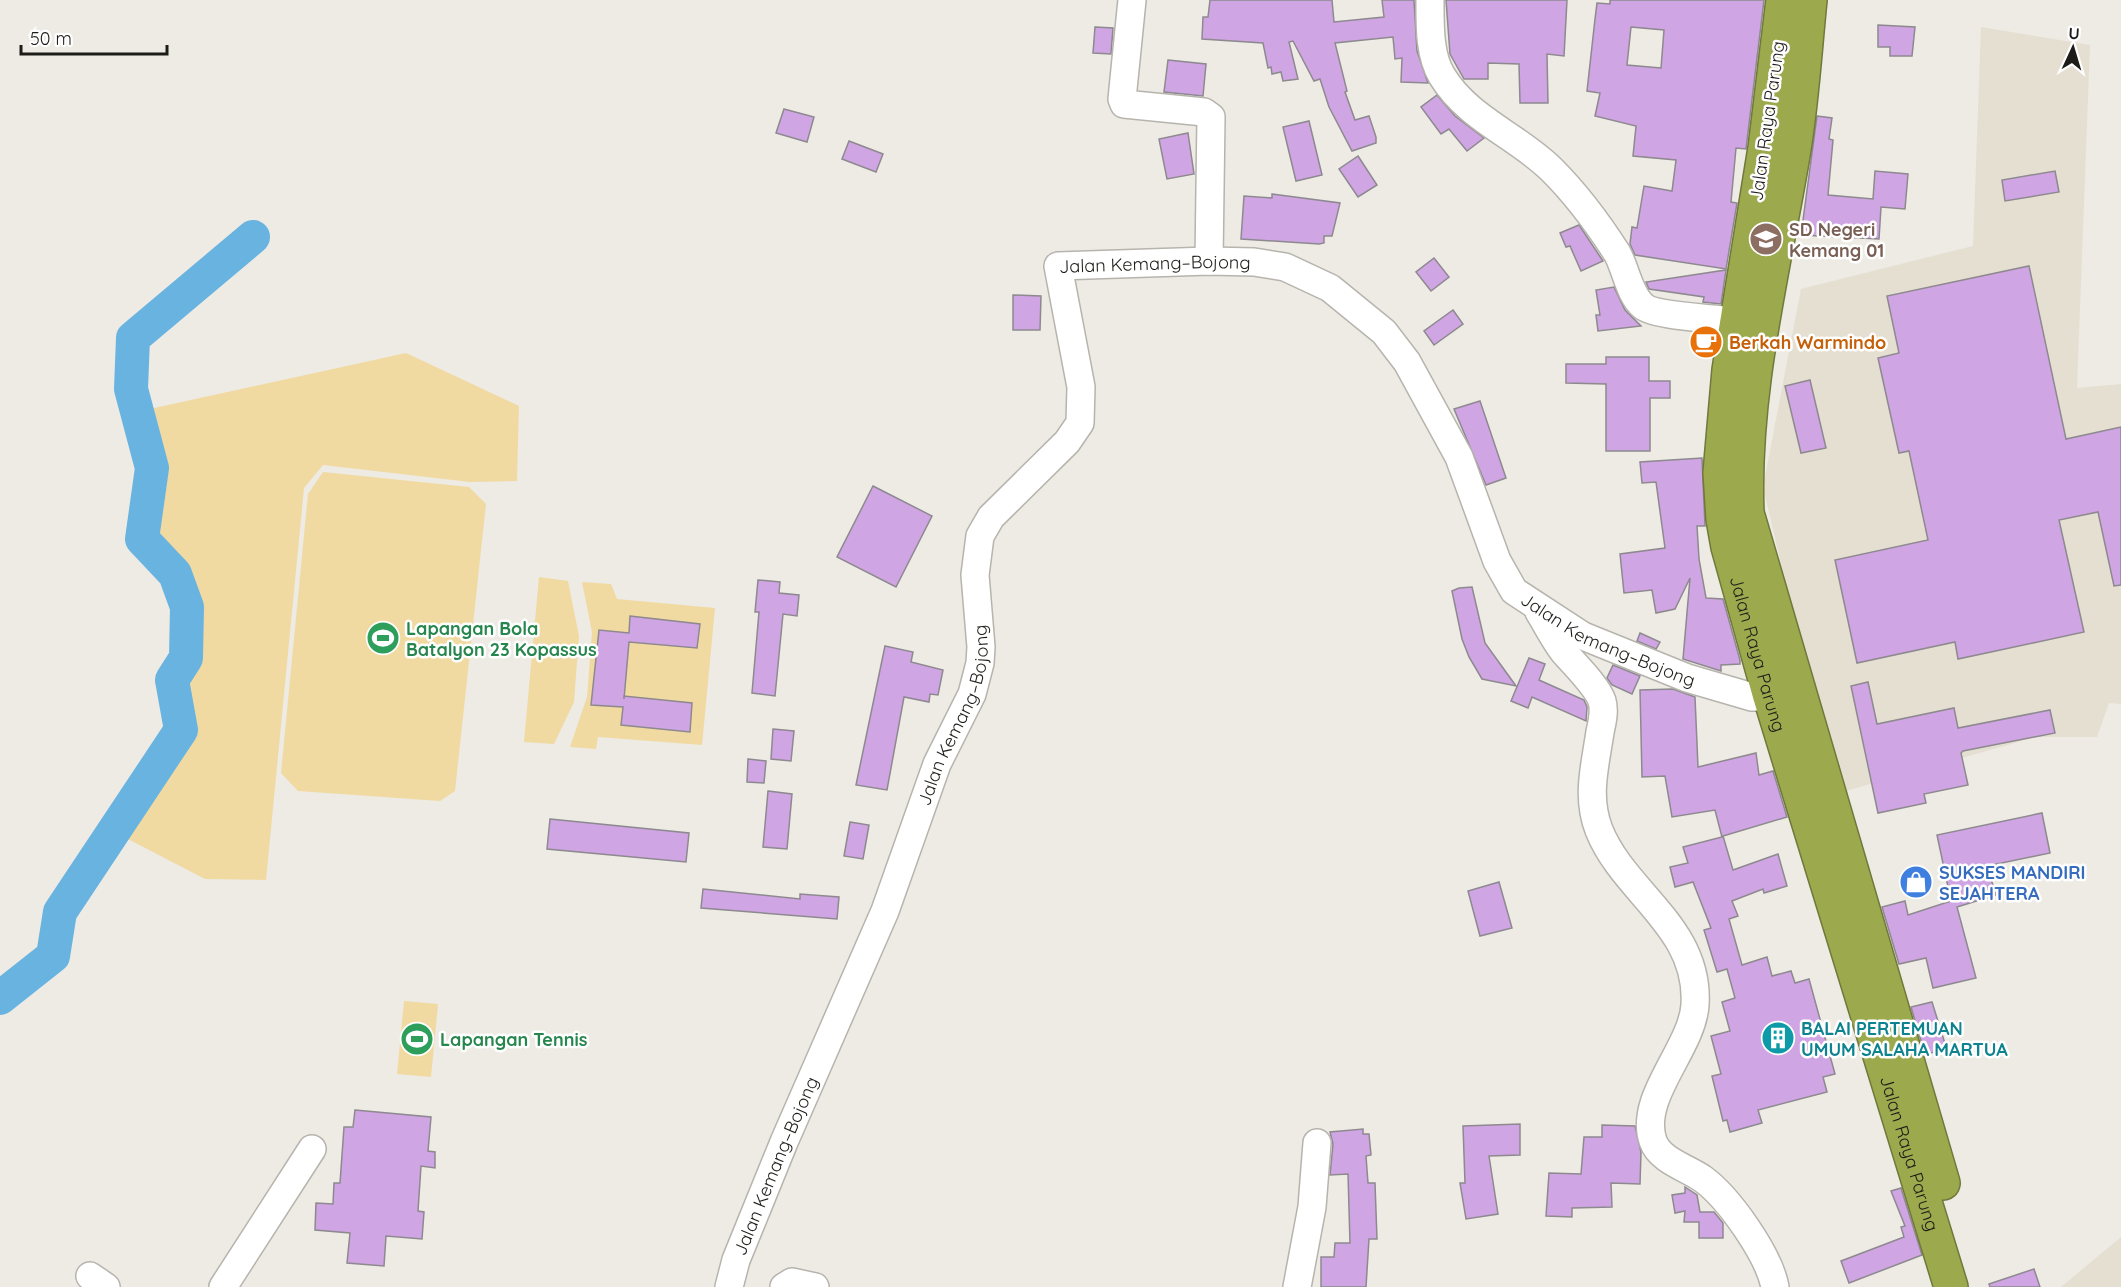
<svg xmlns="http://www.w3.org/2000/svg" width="2121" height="1287" viewBox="0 0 2121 1287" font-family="Quicksand,sans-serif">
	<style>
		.built { fill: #e5dfd2 }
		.green { fill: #f1daa1 }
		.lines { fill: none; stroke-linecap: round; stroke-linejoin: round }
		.river { stroke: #69b3e1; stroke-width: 34 }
		.building { fill: #d0a5e4; stroke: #8d898f; stroke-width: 1.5; fill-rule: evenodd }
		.minor-casing { stroke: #b6b4ad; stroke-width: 30 }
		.highway-casing { stroke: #70783b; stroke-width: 36 }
		.minor { stroke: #fff; stroke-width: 27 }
		.highway { stroke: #9caa4d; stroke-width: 33 }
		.labels { text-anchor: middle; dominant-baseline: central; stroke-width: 5; stroke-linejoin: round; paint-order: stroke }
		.street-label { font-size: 18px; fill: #1d1c19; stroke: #fff }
		.education-label { font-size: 18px; font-weight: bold; fill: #785e54; stroke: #fff; text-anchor: start }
		.food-label { font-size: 18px; font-weight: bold; fill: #c56008; stroke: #fff; text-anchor: start }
		.leisure-label { font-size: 18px; font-weight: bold; fill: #27864d; stroke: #fff; text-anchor: start }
		.shop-label { font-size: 18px; font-weight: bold; fill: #366cbe; stroke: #fff; text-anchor: start }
		.culture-label { font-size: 18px; font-weight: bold; fill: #0d838f; stroke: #fff; text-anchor: start }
	</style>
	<rect width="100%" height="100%" fill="#edebe4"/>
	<g class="built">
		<polygon points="1981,27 2090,45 2077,388 2121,384 2121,704 2109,703 2097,737 2036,737 1835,794 1763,487 1801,289 1973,246"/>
		<polygon points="2121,1237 2121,1287 2061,1287"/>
	</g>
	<g class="green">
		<path d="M 406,353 L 519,406 L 517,481 L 470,482 L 323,465 L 304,488 L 266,880 L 205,879 L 124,837 L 195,731 L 184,680 L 201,656 L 197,603 L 186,570 L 149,536 C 165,481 160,465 145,410 Z"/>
		<polygon points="323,472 469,487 486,504 455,791 440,801 298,791 281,773 308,494"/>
		<polygon points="539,577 568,581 579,636 574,702 554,744 524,742"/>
		<polygon points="582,582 611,584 617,599 715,608 702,745 598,737 596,749 570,747 587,697 592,632"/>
		<polygon points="404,1001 438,1004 431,1077 397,1074"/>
	</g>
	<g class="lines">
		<polyline class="river" points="0,998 53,956 60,912 181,730 172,680 186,658 187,607 175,574 142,539 152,468 131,389 133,338 253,237"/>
	</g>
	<g class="building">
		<polygon points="1210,0 1332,0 1334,22 1384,17 1382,0 1414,0 1417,51 1428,83 1401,82 1402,58 1395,59 1393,37 1335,43 1347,91 1345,92 1355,120 1369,116 1376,137 1376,143 1352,151 1329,107 1320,79 1314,81 1293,41 1289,42 1298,79 1283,81 1281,72 1272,74 1271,67 1268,68 1263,43 1202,39 1203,17 1208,17"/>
		<polygon points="1446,0 1567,0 1564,56 1547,54 1548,103 1520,103 1519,64 1488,63 1488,79 1464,79 1450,54"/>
		<path d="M 1610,0 L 1764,0 L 1746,149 L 1736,148 L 1731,202 L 1737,203 L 1726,269 L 1635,255 L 1630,244 L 1632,227 L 1637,228 L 1644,186 L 1672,191 L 1676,160 L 1633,156 L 1636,126 L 1595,116 L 1600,93 L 1587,91 L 1595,19 L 1597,3 L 1610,4 ZM 1631,27 L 1664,30 L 1661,68 L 1627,65 Z"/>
		<polygon points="1878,25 1915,27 1912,56 1890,56 1890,47 1878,47"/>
		<polygon points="1095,27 1113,28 1111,54 1093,53"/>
		<polygon points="1168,60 1206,64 1203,96 1164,92"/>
		<polygon points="1437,95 1455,116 1484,138 1467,151 1449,129 1441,134 1421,107"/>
		<polygon points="784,109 814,117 807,142 776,133"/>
		<polygon points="1817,116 1832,118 1829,139 1833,140 1828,195 1873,199 1875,171 1908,174 1905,209 1881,207 1879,239 1801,235"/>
		<polygon points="1309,121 1322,175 1296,181 1283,127"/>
		<polygon points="1188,133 1194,174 1167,179 1159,139"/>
		<polygon points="849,141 883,154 876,172 842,159"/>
		<polygon points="1358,156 1377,185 1358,197 1339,169"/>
		<polygon points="2055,171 2059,192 2005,201 2002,180"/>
		<polygon points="1272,194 1340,203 1332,236 1324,236 1324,243 1319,244 1241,239 1244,196 1272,198"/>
		<polygon points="1579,225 1603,261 1581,271 1570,246 1566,247 1560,233"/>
		<polygon points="1434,258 1449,277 1431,291 1416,272"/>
		<polygon points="2029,266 2066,439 2121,427 2121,585 2114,586 2098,512 2059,520 2084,632 1958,659 1955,642 1857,663 1835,560 1928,540 1909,451 1899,453 1878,358 1899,353 1887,296"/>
		<polygon points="1726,270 1721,304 1703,302 1704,297 1649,289 1646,282"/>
		<polygon points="1614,287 1625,310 1641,326 1598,331 1596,315 1600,315 1596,290"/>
		<polygon points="1013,295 1041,296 1040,330 1013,330"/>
		<polygon points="1453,310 1463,324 1434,345 1424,331"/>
		<polygon points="1701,334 1716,335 1713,351 1700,349"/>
		<polygon points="1606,357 1649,357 1649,381 1670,381 1670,398 1650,398 1650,451 1606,451 1606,384 1566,383 1566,364 1606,364"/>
		<polygon points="1810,380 1826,448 1801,453 1785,386"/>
		<polygon points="1480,401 1506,478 1486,485 1454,409"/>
		<polygon points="1702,458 1705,526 1697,526 1699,559 1706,598 1723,599 1740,660 1740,664 1721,665 1721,671 1683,659 1690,578 1675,609 1656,613 1652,590 1624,593 1620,554 1665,548 1656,482 1642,483 1640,462"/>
		<polygon points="873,486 932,516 896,587 837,557"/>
		<polygon points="758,580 780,582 779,593 799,595 797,616 783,614 775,696 752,693 759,612 755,612"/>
		<polygon points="1472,587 1485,643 1516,686 1482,679 1469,657 1462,639 1452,591 1459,588"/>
		<polygon points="630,616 700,624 697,648 629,642 624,699 624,696 692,703 690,732 621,725 623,707 591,705 599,630 629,633"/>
		<polygon points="1640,633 1660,642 1656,649 1637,641"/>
		<polygon points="885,646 913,652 911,662 943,670 938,695 930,694 929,702 904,697 887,790 856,785"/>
		<polygon points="1529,658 1545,664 1539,680 1584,700 1587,707 1586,721 1532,697 1528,708 1511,701"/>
		<polygon points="1613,665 1640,676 1632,694 1612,685 1607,678"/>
		<polygon points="1868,682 1877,724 1954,708 1958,728 2050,710 2055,733 1963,751 1961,753 1968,785 1924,794 1926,803 1878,813 1851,686"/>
		<polygon points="1673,689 1695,697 1698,767 1756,753 1759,775 1773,771 1787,817 1723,836 1733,870 1778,854 1787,886 1764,893 1763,889 1732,901 1738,916 1729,919 1742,965 1767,957 1772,976 1791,971 1795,983 1809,979 1835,1074 1823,1077 1827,1092 1758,1110 1762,1123 1730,1132 1727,1120 1723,1121 1712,1076 1721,1074 1711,1036 1730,1031 1722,1002 1735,998 1727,969 1717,972 1704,930 1711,928 1693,882 1675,887 1670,867 1688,863 1683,847 1722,837 1715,810 1672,817 1665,776 1642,777 1640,690"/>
		<polygon points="773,729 794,731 791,761 771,759"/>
		<polygon points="748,759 766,761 764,783 747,782"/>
		<polygon points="768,791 792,794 787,849 763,847"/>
		<polygon points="2042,813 2050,853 1987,866 1996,895 1957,907 1976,978 1933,988 1926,958 1899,964 1882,907 1905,901 1908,915 1951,901 1937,835"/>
		<polygon points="550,819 689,833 686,862 547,849"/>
		<polygon points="850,822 869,825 863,859 844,856"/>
		<polygon points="1499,882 1512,928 1480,936 1468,891"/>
		<polygon points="703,889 800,899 800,894 839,897 837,919 701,908"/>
		<polygon points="1932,1002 1947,1050 1925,1054 1911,1007"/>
		<polygon points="355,1110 431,1117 428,1151 435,1152 435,1168 421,1166 418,1211 424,1212 422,1239 386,1236 384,1266 347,1263 350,1233 315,1230 316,1203 333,1204 334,1183 340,1183 344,1127 353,1127"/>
		<polygon points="1520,1124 1520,1155 1489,1156 1498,1214 1466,1219 1460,1183 1465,1183 1463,1126"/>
		<polygon points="1602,1125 1635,1126 1641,1152 1640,1184 1611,1183 1612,1207 1572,1208 1572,1217 1546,1216 1549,1173 1581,1174 1584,1137 1602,1137"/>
		<polygon points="1363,1129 1363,1134 1369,1134 1371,1155 1366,1156 1368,1183 1375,1183 1377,1239 1369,1239 1366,1287 1321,1287 1321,1257 1334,1257 1335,1243 1350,1243 1348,1174 1330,1175 1333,1144 1330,1132"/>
		<polygon points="1685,1187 1697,1195 1700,1212 1714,1212 1723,1223 1723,1238 1699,1238 1699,1222 1684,1222 1685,1211 1675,1213 1672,1195 1685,1193"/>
		<polygon points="1901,1188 1922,1255 1849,1283 1841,1261 1904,1237 1901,1227 1905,1226 1891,1191"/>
		<polygon points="2034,1269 2040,1287 1990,1287 1989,1284"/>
	</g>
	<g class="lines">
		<g class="minor-casing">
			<g id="minor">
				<polyline points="1132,0 1122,99 1124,104 1204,112 1211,117 1209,261"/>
				<path d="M 1430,0 C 1430,24 1429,55 1442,76 C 1468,119 1518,136 1552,170 C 1576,194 1599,225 1617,253 C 1626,269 1629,294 1643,306 C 1654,316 1719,319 1737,321"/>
				<path d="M 1539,612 C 1547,625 1554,639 1563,651 C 1574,664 1597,686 1602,701 C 1605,711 1602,723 1600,732 C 1595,766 1586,797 1599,830 C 1624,893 1700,927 1695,1005 C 1692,1049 1638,1097 1653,1141 C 1660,1161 1688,1168 1703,1179 C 1729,1198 1769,1255 1775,1287"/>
				<polyline points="90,1276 106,1287"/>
				<polyline points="223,1287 312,1149"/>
				<path id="s1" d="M 729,1287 L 736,1260 L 784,1142 L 885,911 L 937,764 L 972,694 L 980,663 L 981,647 L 975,575 L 980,536 L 991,517 L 1067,442 L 1080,423 L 1081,387 L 1058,266 L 1209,261 L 1254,262 L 1285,267 L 1330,288 L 1384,332 L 1407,362 L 1459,457 L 1497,561 L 1514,591 L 1583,636 L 1687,678 L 1752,697 L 1770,697 L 1787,691"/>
				<polyline points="784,1287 792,1282 815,1287"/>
				<polyline points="1297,1287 1312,1207 1317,1143"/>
			</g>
		</g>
		<g class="highway-casing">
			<g id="highway">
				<path id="s2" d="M 1783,0 L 1765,148 L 1729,370 L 1720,473 L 1723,519 L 1728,547 L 1770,697 L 1951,1287"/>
				<path d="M 1810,0 C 1805,49 1802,100 1794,149 C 1774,270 1742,391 1747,513 L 1943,1183"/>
			</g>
		</g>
		<use href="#minor" class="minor"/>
		<use href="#highway" class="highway"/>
	</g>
	<defs>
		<g id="school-disc" transform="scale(1.725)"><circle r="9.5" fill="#8d6e63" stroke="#fff"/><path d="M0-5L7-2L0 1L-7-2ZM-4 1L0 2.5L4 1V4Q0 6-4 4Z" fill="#fff"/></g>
		<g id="cafe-disc" transform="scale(1.725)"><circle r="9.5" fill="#e8710a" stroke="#fff"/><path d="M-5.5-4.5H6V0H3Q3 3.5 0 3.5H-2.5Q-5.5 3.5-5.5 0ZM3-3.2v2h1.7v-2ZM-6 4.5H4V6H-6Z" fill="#fff"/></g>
		<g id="stadium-disc" transform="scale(1.725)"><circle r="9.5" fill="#2e9e5b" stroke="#fff"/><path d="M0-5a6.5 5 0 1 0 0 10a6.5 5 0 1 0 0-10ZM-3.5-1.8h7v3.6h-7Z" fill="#fff"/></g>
		<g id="shop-disc" transform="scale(1.725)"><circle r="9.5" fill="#3f7fe0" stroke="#fff"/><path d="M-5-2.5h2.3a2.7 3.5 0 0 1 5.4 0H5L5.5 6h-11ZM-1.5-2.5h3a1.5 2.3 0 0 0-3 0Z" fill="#fff"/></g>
		<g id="building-disc" transform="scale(1.725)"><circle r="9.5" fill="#0f9aa8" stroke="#fff"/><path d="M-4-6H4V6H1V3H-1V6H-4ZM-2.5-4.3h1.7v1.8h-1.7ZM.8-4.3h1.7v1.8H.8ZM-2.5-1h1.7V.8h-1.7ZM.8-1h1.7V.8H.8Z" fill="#fff"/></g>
	</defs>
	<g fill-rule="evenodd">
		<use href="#school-disc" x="1766" y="239"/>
		<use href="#cafe-disc" x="1706" y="342"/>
		<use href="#stadium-disc" x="383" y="638"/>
		<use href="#shop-disc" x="1916" y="882"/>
		<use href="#building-disc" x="1778" y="1038"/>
		<use href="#stadium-disc" x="417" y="1039"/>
	</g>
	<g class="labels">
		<g class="street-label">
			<text transform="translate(1767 121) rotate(-82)">Jalan Raya Parung</text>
			<text stroke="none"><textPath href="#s1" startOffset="1209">Jalan Kemang–Bojong</textPath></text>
			<text stroke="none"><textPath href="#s1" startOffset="1857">Jalan Kemang–Bojong</textPath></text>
			<text stroke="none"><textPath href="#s2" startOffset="663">Jalan Raya Parung</textPath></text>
			<text stroke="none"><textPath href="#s1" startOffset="616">Jalan Kemang–Bojong</textPath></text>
			<text stroke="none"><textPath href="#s2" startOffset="1185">Jalan Raya Parung</textPath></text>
			<text stroke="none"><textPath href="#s1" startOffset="130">Jalan Kemang–Bojong</textPath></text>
		</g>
		<g class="education-label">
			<text x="1789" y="229">SD Negeri<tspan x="1789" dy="21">Kemang 01</tspan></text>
		</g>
		<g class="food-label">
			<text x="1729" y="342">Berkah Warmindo</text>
		</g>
		<g class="leisure-label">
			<text x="406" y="628">Lapangan Bola<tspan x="406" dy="21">Batalyon 23 Kopassus</tspan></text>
			<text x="440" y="1039">Lapangan Tennis</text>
		</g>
		<g class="shop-label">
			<text x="1939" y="872">SUKSES MANDIRI<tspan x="1939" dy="21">SEJAHTERA</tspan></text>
		</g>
		<g class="culture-label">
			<text x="1801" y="1028">BALAI PERTEMUAN<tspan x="1801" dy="21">UMUM SALAHA MARTUA</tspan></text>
		</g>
	</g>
	<g transform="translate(2073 48) rotate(4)" stroke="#ffffff" stroke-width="4.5" paint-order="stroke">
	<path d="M0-4.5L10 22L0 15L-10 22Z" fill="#1d1c19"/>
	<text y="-9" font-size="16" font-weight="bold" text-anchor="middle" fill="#1d1c19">U</text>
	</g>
	<path d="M21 45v9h146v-9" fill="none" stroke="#1d1c19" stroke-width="3"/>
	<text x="30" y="45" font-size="18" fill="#1d1c19" stroke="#ffffff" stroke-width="4.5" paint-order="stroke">50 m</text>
</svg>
